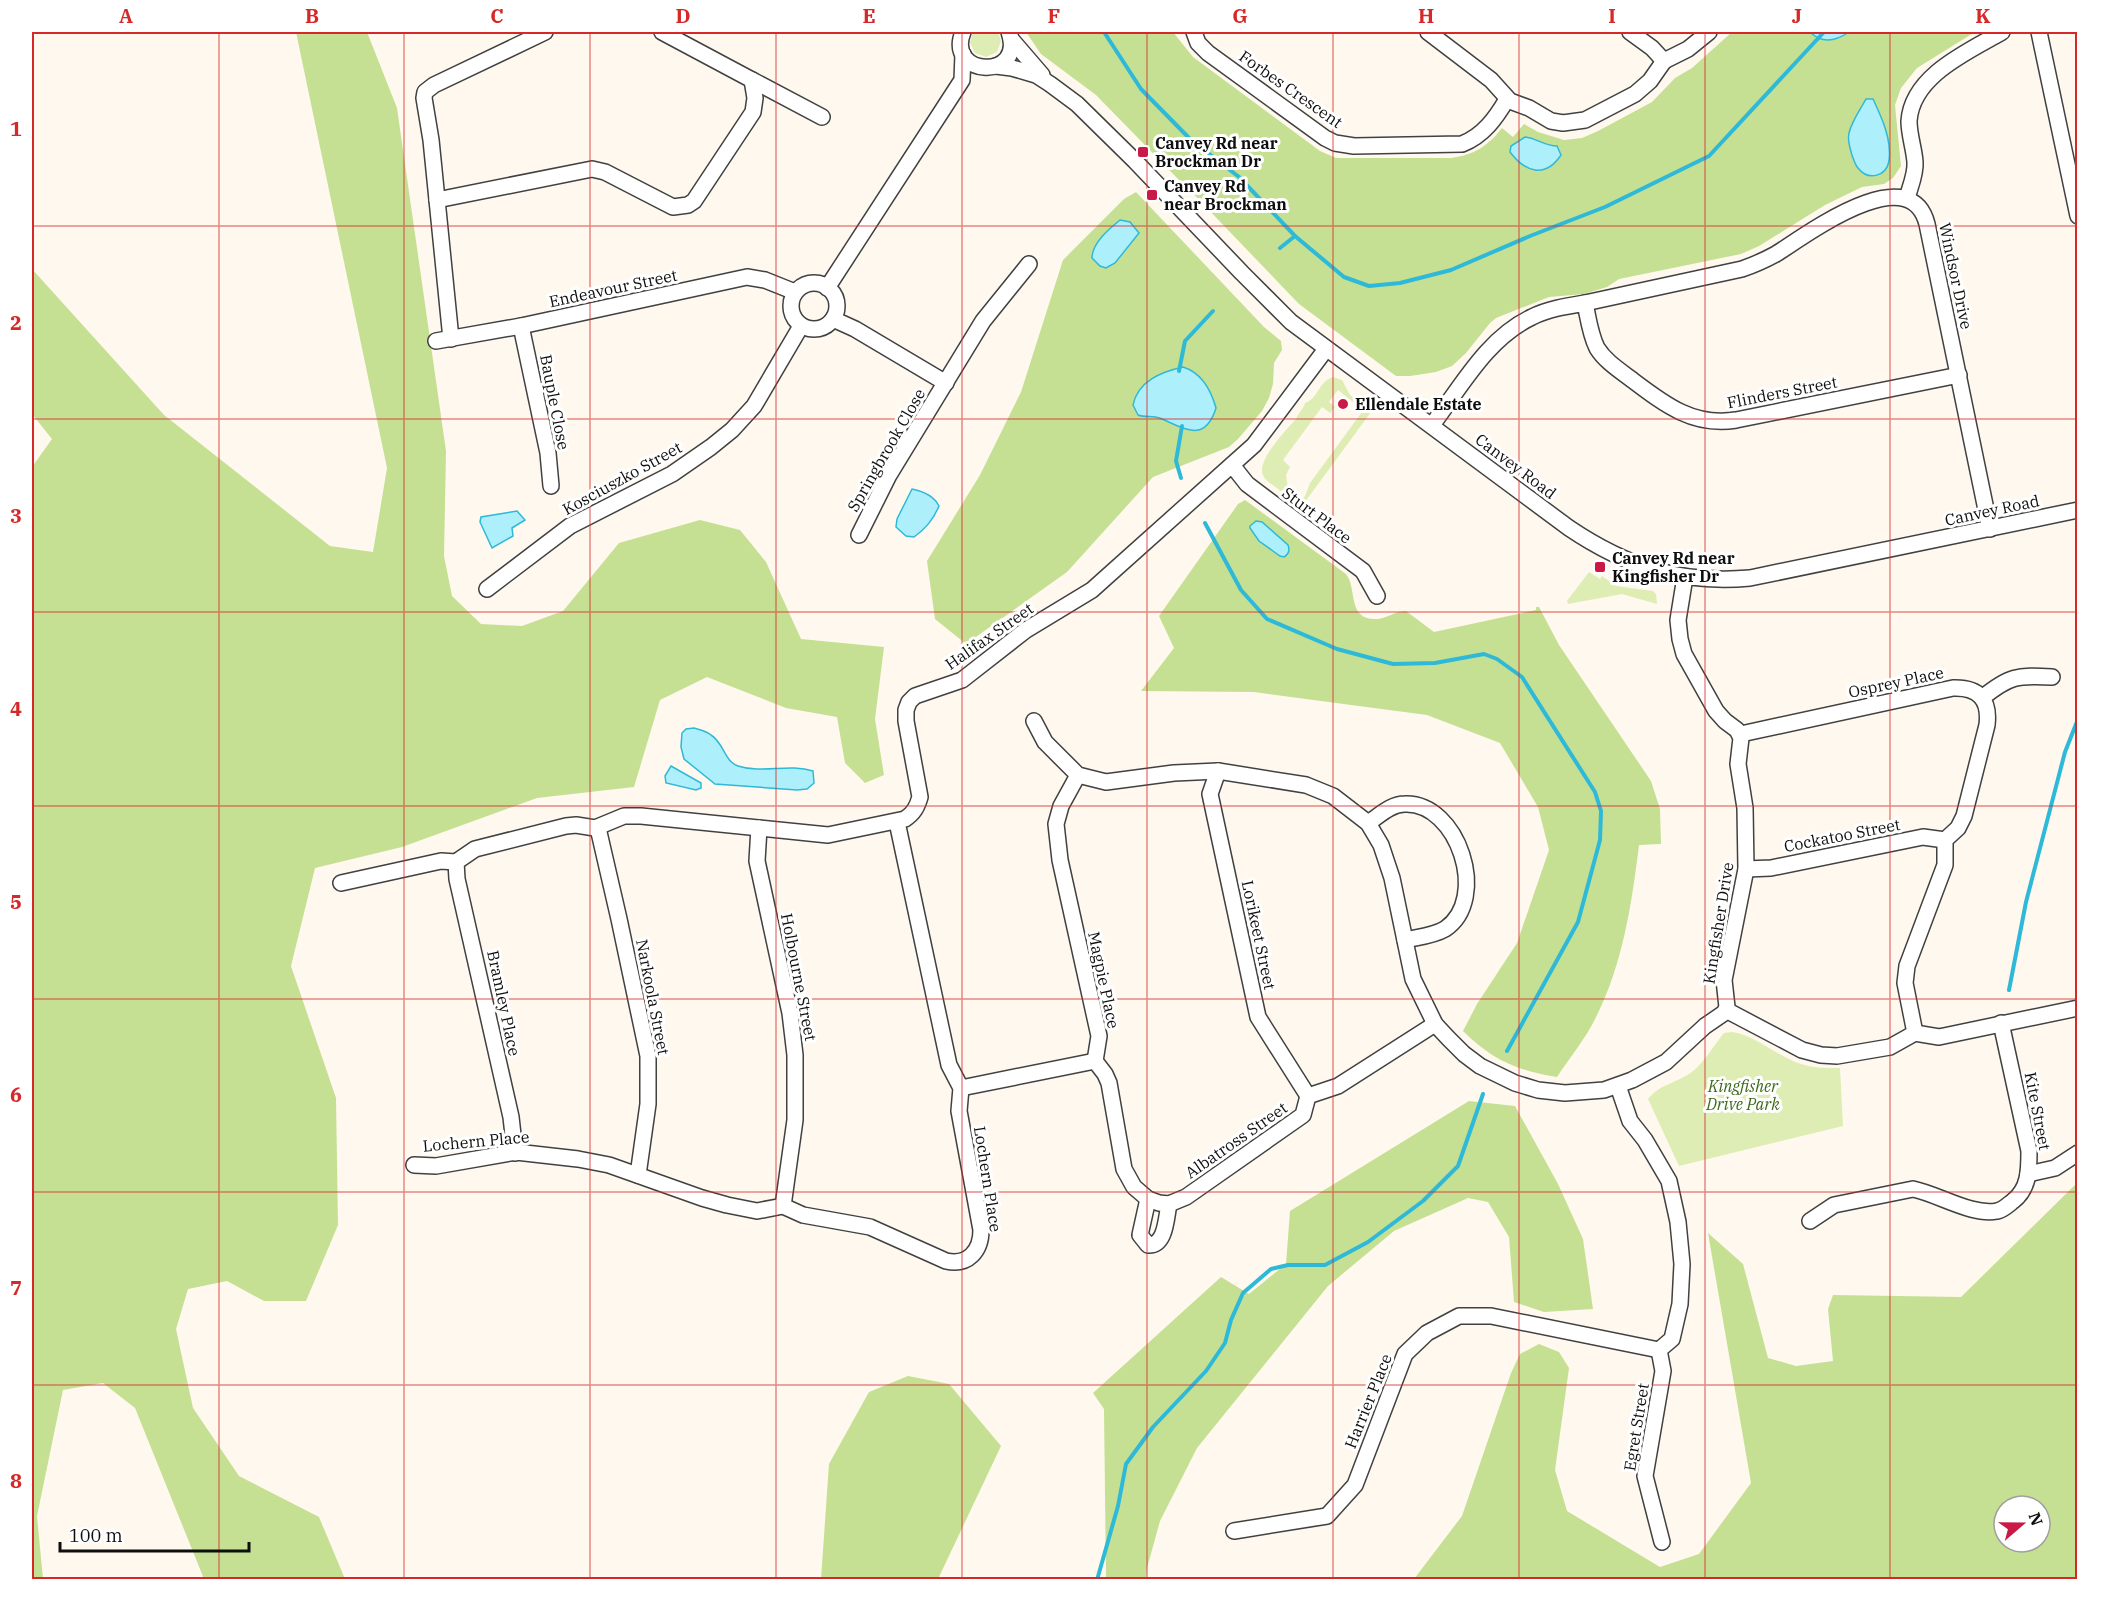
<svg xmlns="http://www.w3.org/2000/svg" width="2109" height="1611" viewBox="0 0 2109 1611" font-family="'IBM Plex Serif',serif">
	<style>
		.green { fill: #deedb4 }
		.forest { fill: #c5e092; fill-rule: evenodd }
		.water { fill: #aeeffc; stroke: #2eb9d9; stroke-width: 1.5 }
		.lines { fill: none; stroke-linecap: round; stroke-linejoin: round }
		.stream { stroke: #2eb9d9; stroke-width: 4 }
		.minor-casing { stroke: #414141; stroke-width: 18 }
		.minor { stroke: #fff; stroke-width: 15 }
		.grid { fill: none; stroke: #d62828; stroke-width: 1.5; stroke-opacity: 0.55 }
		.poi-dot { fill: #ca1946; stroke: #fff; stroke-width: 2 }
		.labels { text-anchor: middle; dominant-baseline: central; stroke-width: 6; stroke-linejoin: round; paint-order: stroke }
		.street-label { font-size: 16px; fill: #0e0e0e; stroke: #fff }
		.poi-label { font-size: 16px; font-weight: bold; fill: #0e0e0e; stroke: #fff; text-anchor: start }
		.park-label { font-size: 16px; font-style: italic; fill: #3b6b18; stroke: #fff }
		.neatline { fill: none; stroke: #d62828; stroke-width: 2 }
		.grid-label { font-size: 20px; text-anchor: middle; font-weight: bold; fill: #d62828 }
	</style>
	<rect width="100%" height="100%" fill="#fff8ee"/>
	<g class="green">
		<polygon points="973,32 998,32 1001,41 997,52 986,57 975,53 970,43"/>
		<path d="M 1333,377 L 1342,380 L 1350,395 L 1361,403 L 1358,406 L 1338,390 L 1329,402 L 1335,407 L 1330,413 L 1322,407 L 1283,460 L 1290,467 L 1286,475 L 1288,489 L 1280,491 C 1275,485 1266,483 1263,475 C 1256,461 1286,430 1296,419 C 1298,413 1303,410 1305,403 C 1319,398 1318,382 1333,377 Z"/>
		<polygon points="1365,408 1371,412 1299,510 1297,508 1305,496 1310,483"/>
		<polygon points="1589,572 1600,579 1602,576 1616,586 1653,591 1656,594 1657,604 1622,594 1568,604 1567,601"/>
		<path d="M 1732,1032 C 1754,1035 1772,1052 1793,1061 C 1808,1068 1823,1068 1840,1068 L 1843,1126 L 1679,1166 L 1648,1099 C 1659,1085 1675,1083 1689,1074 C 1704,1064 1713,1046 1724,1033 Z"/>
	</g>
	<g class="forest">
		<polygon points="296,32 367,32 397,108 446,451 444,556 452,596 481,624 522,626 563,611 619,543 700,520 740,530 766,562 801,639 884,647 875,719 884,775 865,783 845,763 837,717 786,708 707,677 660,700 634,787 537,798 402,847 315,868 291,966 336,1098 338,1225 306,1301 264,1301 227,1281 188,1289 176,1329 193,1408 239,1476 319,1517 345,1579 204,1579 135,1408 103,1383 63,1390 37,1516 43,1579 32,1579 32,467 52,439 32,414 32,269 164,415 330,546 373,552 387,468"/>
		<path d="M 1026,32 L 1173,32 L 1193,57 L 1320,151 L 1336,158 L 1451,158 C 1474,155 1488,146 1502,128 L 1513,137 L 1524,124 L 1538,132 L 1564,140 L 1582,138 L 1598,131 L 1652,102 L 1675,78 L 1692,68 L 1732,32 L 1975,32 L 1917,68 L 1901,88 L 1895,105 L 1901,166 L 1893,178 L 1884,184 L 1862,187 L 1825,205 L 1759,246 L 1741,254 L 1619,279 L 1607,287 L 1584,294 L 1549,297 L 1496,318 L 1490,323 L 1466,353 L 1452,366 L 1436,372 L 1410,376 L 1396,376 L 1299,304 L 1183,183 L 1182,183 L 1096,95 L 1041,54 Z"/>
		<polygon points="1136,192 1264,327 1281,341 1282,350 1274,363 1273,384 1269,398 1262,411 1238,439 1229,447 1153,477 1067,572 966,644 935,619 927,561 980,475 1021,392 1063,260 1124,199"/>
		<path d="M 1245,500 L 1346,574 C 1358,589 1346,621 1378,619 C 1388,618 1395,611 1406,611 L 1434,632 L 1536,610 L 1536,607 L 1539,607 L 1559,645 L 1651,781 L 1660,809 L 1661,844 L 1639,845 C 1632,902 1623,963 1597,1015 C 1587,1037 1570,1057 1557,1077 C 1517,1071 1491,1059 1463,1031 L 1477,1004 L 1517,943 L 1549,850 L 1538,807 L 1500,743 L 1427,715 L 1254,692 L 1141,691 L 1174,648 L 1159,616 L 1238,504 Z"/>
		<polygon points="1469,1101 1515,1106 1558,1184 1583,1239 1593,1309 1544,1312 1514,1302 1509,1237 1488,1202 1468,1198 1394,1231 1328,1286 1197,1448 1160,1521 1147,1568 1146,1579 1106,1579 1104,1409 1093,1393 1221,1277 1249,1294 1286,1264 1290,1211"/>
		<path d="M 2077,1183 L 2077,1579 L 1414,1579 L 1462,1516 L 1511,1373 L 1520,1354 L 1539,1344 L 1559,1352 L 1569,1368 L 1555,1470 L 1567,1511 L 1660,1567 L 1699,1554 L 1751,1483 L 1708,1233 L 1743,1264 L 1768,1358 L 1796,1366 L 1833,1361 L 1828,1309 L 1833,1295 L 1961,1297 ZM 2004,1506 L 2040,1506 L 2040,1542 L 2004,1542 Z"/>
		<polygon points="908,1376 949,1384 1001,1446 938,1579 821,1579 829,1464 869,1392"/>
	</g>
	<g class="water">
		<path d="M 1810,32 L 1849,32 C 1836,41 1822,44 1810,32 Z"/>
		<path d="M 1866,99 L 1873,99 C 1882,118 1892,140 1889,161 C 1886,177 1868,181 1858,168 C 1855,165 1854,160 1852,155 C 1850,148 1847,140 1849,133 C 1852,121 1860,110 1866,99 Z"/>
		<path d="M 1525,137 C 1536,138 1545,146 1557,146 L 1561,155 C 1545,179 1525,172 1510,152 L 1511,146 Z"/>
		<path d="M 1120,220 L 1130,222 L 1139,233 L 1115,263 L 1106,268 L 1100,266 L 1092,258 C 1092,243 1109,229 1120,220 Z"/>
		<path d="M 1183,367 C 1202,373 1211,390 1216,408 C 1205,443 1185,429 1162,419 C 1154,415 1146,418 1138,415 L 1133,405 C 1138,381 1161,372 1183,367 Z"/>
		<path d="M 912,489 C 922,491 934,496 939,506 C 933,520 926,528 914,537 L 906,536 L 896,527 L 897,519 Z"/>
		<polygon points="517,511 525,520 512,528 513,536 492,548 480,522 481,517"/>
		<path d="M 1256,521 L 1262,522 L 1288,545 C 1290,550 1289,554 1284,557 L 1280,556 L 1259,541 L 1250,528 L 1250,526 Z"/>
		<path d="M 694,728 C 700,730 706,731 711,735 C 724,743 724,761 738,766 C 762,774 789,763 813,771 L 814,783 L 807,789 L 797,790 L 715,784 L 684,759 L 681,747 L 682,733 L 686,729 Z"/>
		<polygon points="671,766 701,783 701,788 696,790 666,783 665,776"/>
	</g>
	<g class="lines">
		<g class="stream">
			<polyline points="1104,32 1141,89 1190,139 1239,177 1295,236"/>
			<polyline points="1280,248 1295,236 1344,277 1369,286 1400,283 1451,270 1530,236 1605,207 1709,156 1824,32"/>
			<polyline points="1179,371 1185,341 1213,311"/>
			<polyline points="1181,478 1176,461 1182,426"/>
			<polyline points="1205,523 1241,590 1267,619 1337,649 1393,664 1435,663 1484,654 1497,659 1522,677 1595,792 1601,811 1600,840 1578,922 1507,1051"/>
			<polyline points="2009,990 2026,902 2065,752 2078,719"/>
			<polyline points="1097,1580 1118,1506 1126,1464 1153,1427 1206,1371 1225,1343 1231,1320 1243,1293 1271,1269 1288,1265 1325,1265 1368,1242 1423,1201 1458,1166 1483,1094"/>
		</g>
		<g class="minor-casing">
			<g id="minor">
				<path d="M 963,32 C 945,77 1026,81 1009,32"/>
				<path d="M 1194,32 L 1198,43 L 1208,53 L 1325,138 L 1335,143 L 1354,146 L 1462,144 C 1483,136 1496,118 1507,99"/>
				<polyline points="1428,32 1491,80 1510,101 1529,108 1551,121 1563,123 1585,120 1635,94 1650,81 1664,61"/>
				<polyline points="1630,32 1652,48 1664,61 1688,49 1709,32"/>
				<polyline points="2039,32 2078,216"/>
				<polyline points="1011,39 1042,75"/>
				<path d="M 996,66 L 1012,68 L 1036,75 L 1050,84 L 1077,104 L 1135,161 L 1242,273 L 1291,322 L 1569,528 C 1627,567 1680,584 1750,578 L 2078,510"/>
				<polyline points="752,80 822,117"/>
				<path d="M 1907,198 C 1910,187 1916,174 1915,162 C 1914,148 1909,135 1909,121 C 1912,76 1967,52 2002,32"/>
				<polyline points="437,200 592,169 605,172 673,207 688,205 694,201 753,112 755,98 752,80 662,32"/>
				<circle cx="814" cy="306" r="23"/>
				<polyline points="827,288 962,80 963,54"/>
				<path d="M 1585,303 L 1742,269 C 1754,265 1765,260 1776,254 C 1806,235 1910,157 1927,224 L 1990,529"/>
				<polyline points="833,319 855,329 946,383"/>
				<polyline points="521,326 548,453 551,486"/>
				<polyline points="451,339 431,140 424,98 425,92 434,85 545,32"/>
				<polyline points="436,341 521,326 747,277 765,280 795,292"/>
				<path d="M 1432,425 C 1461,387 1487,338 1532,317 C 1548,309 1567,306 1585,303 C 1588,317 1590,334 1597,348 C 1605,361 1619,370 1631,379 C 1664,404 1693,427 1736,420 L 1959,375"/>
				<polyline points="1232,465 1247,484 1363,571 1377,596"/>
				<polyline points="859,535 889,475 983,321 1029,264"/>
				<polyline points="487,589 570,526 672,474 711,447 732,430 754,406 801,326"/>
				<path d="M 1982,698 C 2009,676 2017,675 2052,677"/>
				<polyline points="1034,721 1045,742 1078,775 1106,782 1174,773 1218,771 1306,785 1333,796 1368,823 1381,845 1392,878 1413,979 1435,1024 1448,1038 1464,1054 1480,1066 1515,1083 1538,1090 1565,1093 1604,1090 1632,1080 1666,1062 1705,1026 1724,1013 1727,1007 1724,980 1746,869 1745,808 1738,764 1741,738 1737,730 1725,721 1716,711 1684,654 1680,639 1678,620 1685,577"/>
				<path d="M 1741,734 L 1953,688 C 1979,687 1990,700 1987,725 L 1964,816 L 1958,828 L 1945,840 L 1945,865 L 1907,966 L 1905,983 L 1915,1033"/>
				<polyline points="1218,771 1210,794 1258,1017 1308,1096"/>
				<polyline points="1078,775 1061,806 1056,824 1060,860 1099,1036 1095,1061 1105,1074 1109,1083 1124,1169 1134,1187 1148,1199 1159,1203 1169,1204 1186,1197 1303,1115 1308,1096 1338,1086 1435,1024"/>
				<path d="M 1368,823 C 1380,815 1391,804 1405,804 C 1458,802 1490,899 1445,929 C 1433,936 1418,937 1405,940"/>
				<polyline points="598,828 619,919 648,1056 648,1104 638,1175"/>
				<polyline points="759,828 757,861 790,1013 795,1055 795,1120 783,1206"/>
				<polyline points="456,862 457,879 511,1117 515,1153"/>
				<polyline points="1746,869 1771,868 1923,837 1945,840"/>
				<path d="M 341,883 L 441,861 L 456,862 L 475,849 L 566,826 L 576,825 L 595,828 L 624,816 L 641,816 L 828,835 L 905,819 C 914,813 917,807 920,797 L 906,721 L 906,710 L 909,702 L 915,696 L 962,680 L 1026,630 L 1092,590 L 1102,581 L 1254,445 L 1326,349"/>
				<polyline points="1726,1010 1802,1050 1821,1055 1837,1056 1890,1047 1915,1033 1939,1037 2078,1008"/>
				<polyline points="1618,1086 1630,1121 1645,1140 1669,1181 1678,1222 1682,1264 1680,1304 1672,1339 1659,1350 1663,1371 1645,1476 1662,1542"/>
				<polyline points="961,1088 1095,1061"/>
				<path d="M 414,1165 L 436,1166 L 516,1152 L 578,1159 L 609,1165 L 702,1198 L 727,1205 L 757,1211 L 783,1206 L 803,1215 L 870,1227 L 946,1261 C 968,1266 981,1251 981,1230 L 959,1111 L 961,1088 L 949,1065 L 897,822"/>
				<polyline points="2028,1174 2055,1168 2078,1153"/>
				<path d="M 1148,1199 L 1140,1235 L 1148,1245 C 1166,1246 1166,1218 1169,1204"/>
				<path d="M 1810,1221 L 1834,1205 L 1913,1189 C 1938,1194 1972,1216 1997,1211 C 2003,1210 2008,1205 2013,1201 C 2029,1189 2029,1170 2029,1151 L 2001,1023"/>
				<polyline points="1234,1531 1327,1516 1355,1485 1405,1354 1427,1333 1459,1316 1491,1316 1659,1350"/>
			</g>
		</g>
		<use href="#minor" class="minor"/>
	</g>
	<path class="grid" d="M 219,32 L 219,1580M 404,32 L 404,1580M 590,32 L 590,1580M 776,32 L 776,1580M 962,32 L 962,1580M 1147,32 L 1147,1580M 1333,32 L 1333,1580M 1519,32 L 1519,1580M 1705,32 L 1705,1580M 1890,32 L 1890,1580M 32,226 L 2078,226M 32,419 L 2078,419M 32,612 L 2078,612M 32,806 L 2078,806M 32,999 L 2078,999M 32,1192 L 2078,1192M 32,1385 L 2078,1385"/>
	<g class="poi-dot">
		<rect x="1137" y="146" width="12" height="12" rx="3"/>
		<rect x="1146" y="189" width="12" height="12" rx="3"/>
		<circle cx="1343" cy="404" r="6"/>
		<rect x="1594" y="561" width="12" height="12" rx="3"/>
	</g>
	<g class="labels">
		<g class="street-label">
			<text transform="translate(1291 89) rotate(35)">Forbes Crescent</text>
			<text transform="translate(1956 276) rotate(78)">Windsor Drive</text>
			<text transform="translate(613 288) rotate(-12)">Endeavour Street</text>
			<text transform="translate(1782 392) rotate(-11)">Flinders Street</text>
			<text transform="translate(555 402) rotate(79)">Bauple Close</text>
			<text transform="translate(886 450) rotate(-60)">Springbrook Close</text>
			<text transform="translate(1516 466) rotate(37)">Canvey Road</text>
			<text transform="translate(622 478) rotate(-29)">Kosciuszko Street</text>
			<text transform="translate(1992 510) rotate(-12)">Canvey Road</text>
			<text transform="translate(1317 515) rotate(37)">Sturt Place</text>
			<text transform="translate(989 636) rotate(-35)">Halifax Street</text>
			<text transform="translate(1896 682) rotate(-12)">Osprey Place</text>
			<text transform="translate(1842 835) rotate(-11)">Cockatoo Street</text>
			<text transform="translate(1718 923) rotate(-81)">Kingfisher Drive</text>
			<text transform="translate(1259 935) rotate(78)">Lorikeet Street</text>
			<text transform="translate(799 977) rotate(79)">Holbourne Street</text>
			<text transform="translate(1104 980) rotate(78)">Magpie Place</text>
			<text transform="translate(653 997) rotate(79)">Narkoola Street</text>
			<text transform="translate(504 1003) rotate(78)">Bramley Place</text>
			<text transform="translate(2038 1111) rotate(79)">Kite Street</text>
			<text transform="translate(1236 1140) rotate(-35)">Albatross Street</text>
			<text transform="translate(476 1141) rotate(-5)">Lochern Place</text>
			<text transform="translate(988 1179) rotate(81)">Lochern Place</text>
			<text transform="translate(1368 1401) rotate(-68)">Harrier Place</text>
			<text transform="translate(1636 1427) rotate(-81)">Egret Street</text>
		</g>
		<g class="poi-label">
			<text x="1155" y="143">Canvey Rd near<tspan x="1155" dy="18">Brockman Dr</tspan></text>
			<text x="1164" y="186">Canvey Rd<tspan x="1164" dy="18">near Brockman</tspan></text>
			<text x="1355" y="404">Ellendale Estate</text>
			<text x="1612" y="558">Canvey Rd near<tspan x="1612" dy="18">Kingfisher Dr</tspan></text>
		</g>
		<g class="park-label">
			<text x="1743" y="1086">Kingfisher<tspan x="1743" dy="18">Drive Park</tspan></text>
		</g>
	</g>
	<rect width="2109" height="1611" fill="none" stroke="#ffffff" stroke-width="66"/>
	<g transform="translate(2022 1524) rotate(70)"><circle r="28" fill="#ffffff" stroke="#9f9f9f" stroke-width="1.5"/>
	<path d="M0-4.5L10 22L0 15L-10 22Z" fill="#ca1946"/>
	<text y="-9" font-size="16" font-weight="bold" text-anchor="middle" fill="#0e0e0e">N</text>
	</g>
	<path d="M60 1542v9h189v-9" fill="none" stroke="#0e0e0e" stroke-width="3"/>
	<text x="69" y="1542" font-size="18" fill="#0e0e0e" stroke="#ffffff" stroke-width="4.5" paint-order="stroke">100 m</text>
	<rect x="33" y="33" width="2043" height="1545" class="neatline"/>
	<g class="grid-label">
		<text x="126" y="23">A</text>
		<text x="312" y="23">B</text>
		<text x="497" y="23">C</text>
		<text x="683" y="23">D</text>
		<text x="869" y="23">E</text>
		<text x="1054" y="23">F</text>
		<text x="1240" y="23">G</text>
		<text x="1426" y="23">H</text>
		<text x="1612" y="23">I</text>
		<text x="1797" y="23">J</text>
		<text x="1983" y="23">K</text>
		<text x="16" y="136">1</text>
		<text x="16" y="330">2</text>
		<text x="16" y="523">3</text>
		<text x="16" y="716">4</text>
		<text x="16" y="909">5</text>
		<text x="16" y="1102">6</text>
		<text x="16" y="1295">7</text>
		<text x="16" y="1488">8</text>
	</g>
</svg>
